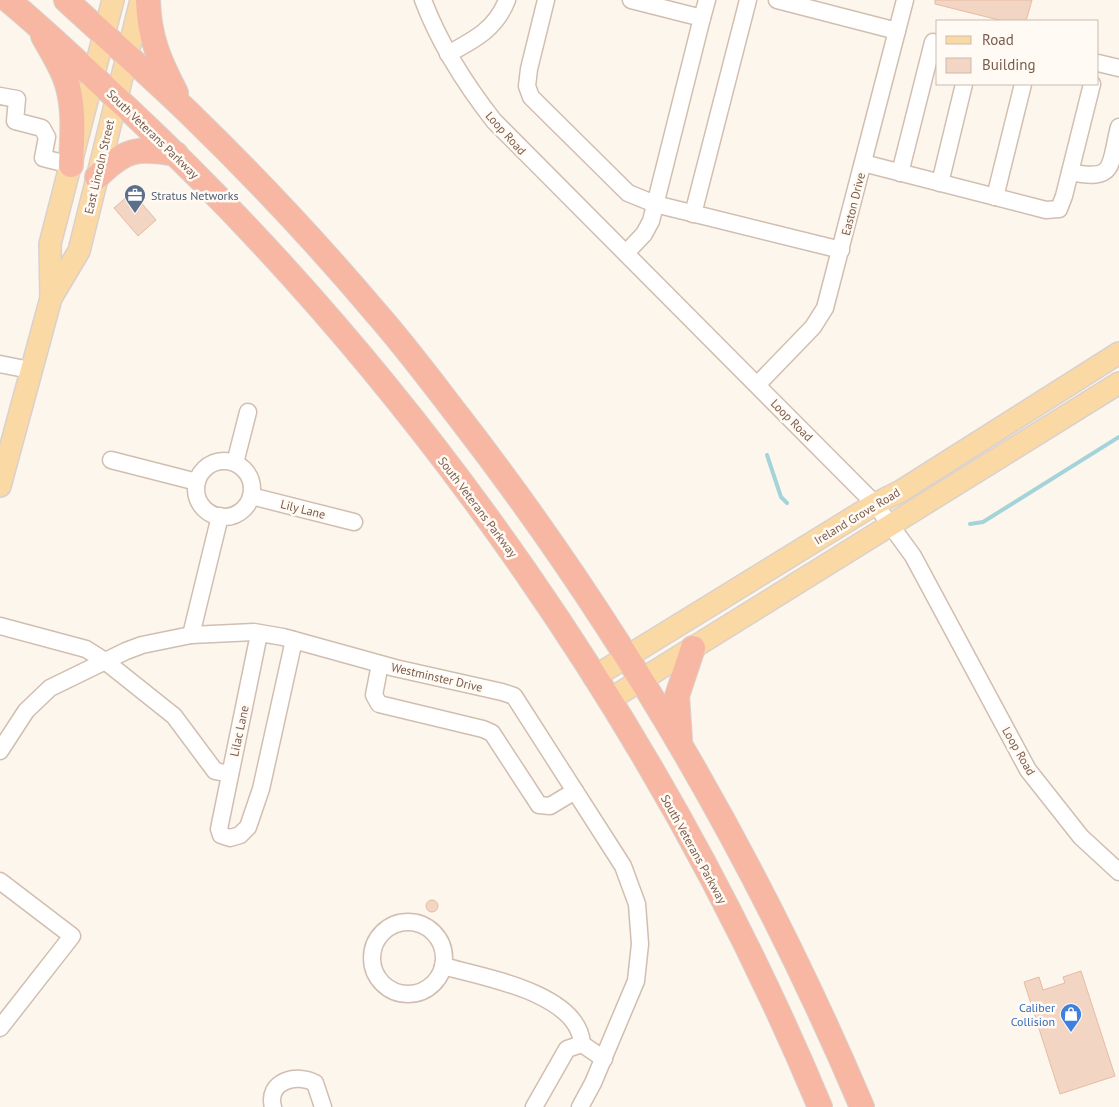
<svg xmlns="http://www.w3.org/2000/svg" width="1119" height="1107" viewBox="0 0 1119 1107" font-family="'PT Sans',sans-serif">
	<style>
		.lines { fill: none; stroke-linecap: round; stroke-linejoin: round }
		.stream { stroke: #a5d3da; stroke-width: 4 }
		.building { fill: #f3d5c3; stroke: #e6bba3 }
		.minor-casing { stroke: #d1beb0; stroke-width: 19 }
		.major-casing { stroke: #dad1cd; stroke-width: 24 }
		.highway-casing { stroke: #dad1cd; stroke-width: 26 }
		.minor { stroke: #fff; stroke-width: 16 }
		.major { stroke: #fbd9a5; stroke-width: 21 }
		.highway { stroke: #f7b7a3; stroke-width: 24 }
		.labels { text-anchor: middle; dominant-baseline: central; stroke-width: 5; stroke-linejoin: round; paint-order: stroke }
		.street-label { font-size: 12px; fill: #7a5c4d; stroke: #fffaf3 }
		.service-label { font-size: 12px; fill: #4e5e75; stroke: #fffaf3; text-anchor: start }
		.shop-label { font-size: 12px; fill: #366cbe; stroke: #fffaf3; text-anchor: end }
	</style>
	<rect width="100%" height="100%" fill="#fdf6ec"/>
	<g class="lines">
		<g class="stream">
			<polyline points="767,455 781,497 787,503"/>
			<polyline points="970,524 983,522 1119,437"/>
		</g>
	</g>
	<g class="building">
		<polygon points="935,0 1032,0 1026,21 1003,21 935,4"/>
		<polygon points="132,192 156,220 138,236 114,208"/>
		<circle cx="432" cy="906" r="6"/>
		<polygon points="1081,971 1115,1076 1060,1094 1024,982 1039,977 1043,990 1065,983 1063,977"/>
	</g>
	<g class="lines">
		<g class="minor-casing">
			<g id="minor">
				<path d="M 423,0 C 440,45 465,84 494,121 L 875,504 L 913,556 L 1028,770 L 1081,837 L 1119,872"/>
				<polyline points="546,0 529,69 527,86 531,97 628,193 655,204 841,250"/>
				<polyline points="777,0 897,31"/>
				<polyline points="702,18 707,0"/>
				<path d="M 448,54 C 474,40 496,29 507,0"/>
				<polyline points="1098,63 1119,68"/>
				<polyline points="0,96 17,99 15,121 42,128 47,137 43,158 71,165"/>
				<polyline points="863,163 1046,210 1059,209 1064,196 1092,84"/>
				<path d="M 1070,172 C 1117,182 1109,165 1119,127"/>
				<polyline points="900,173 933,42 938,43"/>
				<polyline points="940,183 964,84"/>
				<polyline points="995,197 1023,84"/>
				<polyline points="693,214 748,0"/>
				<polyline points="626,253 644,234 651,221 702,18 631,0"/>
				<polyline points="0,364 30,370"/>
				<polyline points="757,385 813,327 825,308 905,0"/>
				<polyline points="111,460 197,482"/>
				<circle cx="224" cy="489" r="28"/>
				<polyline points="235,463 248,412"/>
				<polyline points="251,496 354,522"/>
				<polyline points="0,626 86,649 105,661 174,716 215,771 230,774"/>
				<polyline points="259,634 219,829 221,835 230,838 240,835 248,827 261,789 294,640"/>
				<polyline points="191,635 220,516"/>
				<polyline points="380,664 374,695 379,704 483,729 492,733 539,805 550,806 575,791"/>
				<polyline points="0,751 26,711 50,688 126,651 142,645 191,635 254,632 283,637 395,668 502,692 514,696 623,866 637,904 640,944 636,981 593,1083 580,1107"/>
				<polyline points="0,881 72,936 0,1028"/>
				<circle cx="408" cy="958" r="36"/>
				<path d="M 443,966 C 483,977 579,993 582,1044"/>
				<path d="M 273,1107 C 266,1081 297,1073 315,1083 L 323,1107"/>
				<polyline points="534,1107 567,1049 582,1044 604,1059"/>
			</g>
		</g>
		<g class="major-casing">
			<g id="major">
				<polyline points="51,298 50,244 113,0"/>
				<polyline points="0,486 51,298 79,251 141,0"/>
				<polyline points="594,677 875,504 901,491 1119,353"/>
				<polyline points="609,700 1119,383"/>
			</g>
		</g>
		<g class="highway-casing">
			<g id="highway">
				<path d="M 8,0 C 49,34 87,71 126,107 C 420,382 665,736 820,1107"/>
				<path d="M 66,0 C 107,38 149,74 188,112 C 254,176 318,244 377,314 C 406,347 432,382 459,417 C 623,629 757,860 862,1107"/>
				<path d="M 148,0 C 149,37 159,60 176,93"/>
				<path d="M 43,36 C 51,51 62,67 67,84 C 75,110 72,138 71,165"/>
				<path d="M 97,177 C 125,149 137,147 176,154"/>
				<polyline points="680,739 677,696 693,648"/>
			</g>
		</g>
		<use href="#minor" class="minor"/>
		<use href="#major" class="major"/>
		<use href="#highway" class="highway"/>
	</g>
	<defs>
		<g id="office-pin" transform="scale(1.125)"><path d="M0 17L-7.5 6A9.5 9.5 0 1 1 7.5 6Z" fill="#5c6f8a" stroke="#fffaf3"/><path d="M-6-3h4V-5.5h4V-3h4V5H-6ZM-1-4.5V-3h2v-1.5ZM-6 0V1H6V0Z" fill="#fff"/></g>
		<g id="shop-pin" transform="scale(1.125)"><path d="M0 17L-7.5 6A9.5 9.5 0 1 1 7.5 6Z" fill="#3f7fe0" stroke="#fffaf3"/><path d="M-5-2.5h2.3a2.7 3.5 0 0 1 5.4 0H5L5.5 6h-11ZM-1.5-2.5h3a1.5 2.3 0 0 0-3 0Z" fill="#fff"/></g>
	</defs>
	<g fill-rule="evenodd">
		<use href="#office-pin" x="135" y="195"/>
		<use href="#shop-pin" x="1071" y="1014"/>
	</g>
	<g class="labels">
		<g class="street-label">
			<text transform="translate(506 133) rotate(48)">Loop Road</text>
			<text transform="translate(153 134) rotate(44)">South Veterans Parkway</text>
			<text transform="translate(99 167) rotate(-77)">East Lincoln Street</text>
			<text transform="translate(853 204) rotate(-76)">Easton Drive</text>
			<text transform="translate(792 420) rotate(45)">Loop Road</text>
			<text transform="translate(478 507) rotate(53)">South Veterans Parkway</text>
			<text transform="translate(303 509) rotate(14)">Lily Lane</text>
			<text transform="translate(857 516) rotate(-31)">Ireland Grove Road</text>
			<text transform="translate(437 677) rotate(13)">Westminster Drive</text>
			<text transform="translate(239 731) rotate(-78)">Lilac Lane</text>
			<text transform="translate(1019 751) rotate(60)">Loop Road</text>
			<text transform="translate(694 849) rotate(61)">South Veterans Parkway</text>
		</g>
		<g class="service-label">
			<text x="151" y="195">Stratus Networks</text>
		</g>
		<g class="shop-label">
			<text x="1055" y="1007">Caliber<tspan x="1055" dy="14">Collision</tspan></text>
		</g>
	</g>
	<rect x="936" y="20" width="162" height="65" fill="#fffaf3" stroke="#cabbb1"/>
	<rect x="946" y="36" width="25" height="8" fill="#fbd9a5" stroke="#cabbb1"/>
	<text x="982" y="45" font-size="15" fill="#7a5c4d">Road</text>
	<rect x="946" y="58" width="25" height="15" fill="#f3d5c3" stroke="#cabbb1"/>
	<text x="982" y="70" font-size="15" fill="#7a5c4d">Building</text>
</svg>
